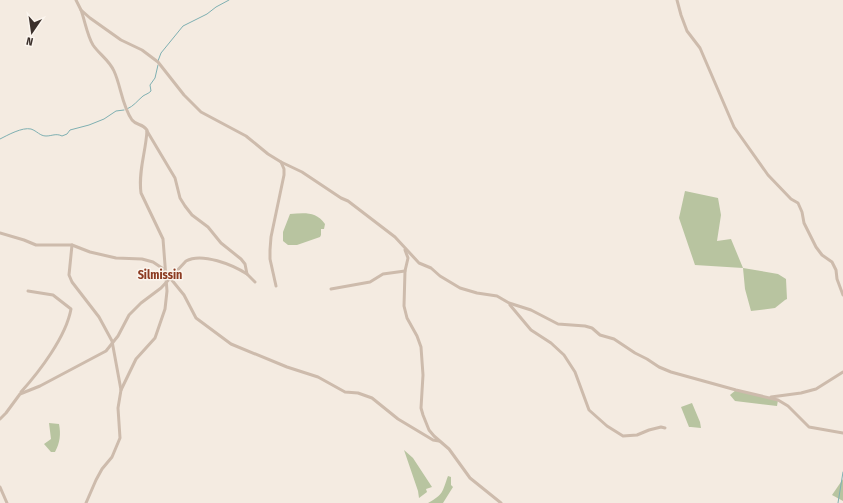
<svg xmlns="http://www.w3.org/2000/svg" width="843" height="503" viewBox="0 0 843 503" font-family="'Fira Sans Condensed',sans-serif">
	<style>
		.green { fill: #b8c4a0 }
		.lines { fill: none; stroke-linecap: round; stroke-linejoin: round }
		.stream { stroke: #7fb0b2; stroke-width: 1 }
		.minor { stroke: #cdbbac; stroke-width: 3 }
		.labels { text-anchor: middle; dominant-baseline: central; stroke-width: 3; stroke-linejoin: round; paint-order: stroke }
		.quarter-label { font-size: 12px; font-weight: bold; fill: #8c3b22; stroke: #fbf5ee }
	</style>
	<rect width="100%" height="100%" fill="#f4ebe1"/>
	<g class="green">
		<polygon points="685,191 718,198 721,215 717,241 731,239 743,268 778,274 786,279 787,299 785,300 775,308 751,311 745,289 743,268 695,265 679,218"/>
		<path d="M 290,214 C 304,213 316,211 325,224 L 324,229 L 321,229 L 321,235 L 320,237 L 297,245 L 288,245 L 283,241 L 283,232 Z"/>
		<polygon points="736,390 778,400 777,406 735,401 730,395"/>
		<polygon points="692,403 700,422 701,428 691,427 689,427 681,407"/>
		<path d="M 49,423 L 59,424 C 61,434 60,443 55,452 L 51,452 L 44,444 L 51,439 Z"/>
		<polygon points="404,450 413,458 432,487 426,489 427,492 419,498 418,491"/>
		<path d="M 448,476 L 451,477 L 451,485 L 453,487 L 443,503 L 428,503 C 444,494 442,492 448,476 Z"/>
		<polygon points="843,479 843,501 832,495"/>
	</g>
	<g class="lines">
		<g class="stream">
			<polyline points="158,61 161,53 183,26 207,14 216,7 229,0"/>
			<path d="M 127,109 C 134,106 137,101 143,96 C 146,94 148,94 151,91 L 150,85 L 155,78 L 158,65"/>
			<path d="M 0,139 C 8,135 22,127 31,129 C 37,131 40,136 46,136 C 52,136 56,133 62,136 L 67,134 L 70,130 L 89,125 L 104,119 L 116,111 L 124,110"/>
			<polyline points="838,503 843,472"/>
		</g>
		<g class="minor">
			<polyline points="76,0 81,10 90,18 121,40 142,50 158,62 184,95 201,112 246,136 268,154 281,162 302,172 341,198 348,201 395,237 419,263 431,268 440,276 460,288 477,293 497,296 509,303 531,310 558,324 585,326 592,328 600,335 614,339 635,353 647,359 659,367 671,372 736,390 778,400 788,406 809,427 843,433"/>
			<polyline points="677,0 681,15 687,31 700,48 734,127 768,175 791,199 798,203 802,212 804,223 816,247 822,255 832,262 836,270 837,279 843,295"/>
			<path d="M 81,10 C 85,21 87,35 93,45 C 99,54 109,60 114,71 C 121,86 122,106 132,120 C 137,126 142,123 147,130 C 146,152 138,171 141,193 L 163,239 L 167,291 L 165,309 L 155,338 L 136,359 L 121,390 L 118,408 L 120,438 L 112,457 L 102,469 L 96,480 L 86,503"/>
			<polyline points="147,131 175,178 180,198 185,206 192,215 208,227 221,243 241,259 245,264 247,274 255,282"/>
			<polyline points="0,233 24,240 36,245 72,245 90,252 116,258 142,259 153,262 162,268 184,295 196,318 231,344 287,367 318,377 345,392 358,393 372,398 398,419 433,440 439,441"/>
			<polyline points="72,245 69,275 72,282 99,317 112,341 121,390"/>
			<polyline points="405,250 408,258 405,271 404,306 407,318 417,336 421,347 423,375 421,408 423,415 429,430 434,436 449,449 470,478 501,503"/>
			<polyline points="276,286 270,259 270,250 271,237 284,175 284,169 281,162"/>
			<polyline points="331,289 370,282 383,274 405,271"/>
			<polyline points="510,305 531,330 551,343 564,355 575,372 589,410 607,426 623,436 637,435 649,430 661,427 665,428"/>
			<path d="M 21,392 C 39,372 66,337 71,309 L 53,295 L 28,291"/>
			<polyline points="771,397 801,393 816,389 843,372"/>
			<path d="M 0,419 L 6,413 L 20,394 L 40,386 L 106,351 L 118,336 L 129,315 L 141,303 L 161,288 L 186,261 C 202,252 233,265 247,274"/>
			<polyline points="0,487 7,503"/>
		</g>
	</g>
	<g class="labels">
		<g class="quarter-label">
			<text x="160" y="275">Silmissin</text>
		</g>
	</g>
	<g transform="translate(32 32) rotate(193)" stroke="#fbf5ee" stroke-width="3" paint-order="stroke">
	<path d="M0-3L7 15L0 10L-7 15Z" fill="#3b302b"/>
	<text y="-6" font-size="11" font-weight="bold" text-anchor="middle" fill="#3b302b">N</text>
	</g>
</svg>
